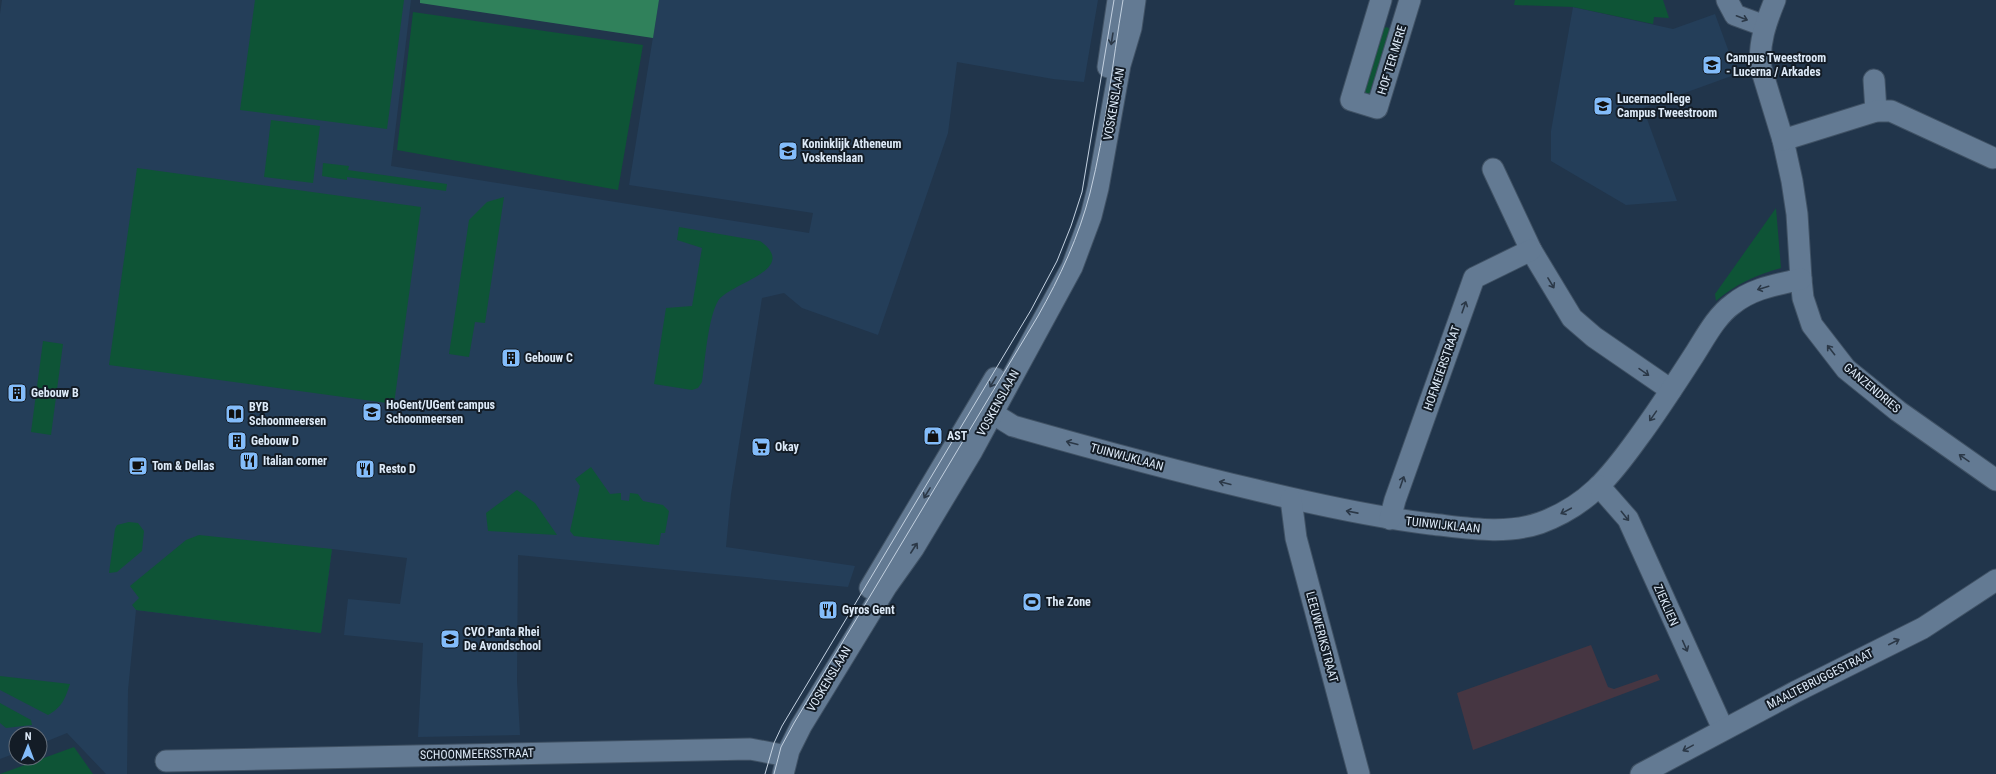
<svg xmlns="http://www.w3.org/2000/svg" width="1996" height="774" viewBox="0 0 1996 774" font-family="'Roboto Condensed',sans-serif">
	<style>
		.industrial { fill: #463642 }
		.built { fill: #243e59 }
		.green { fill: #0e5436 }
		.forest { fill: #30815b }
		.lines { fill: none; stroke-linecap: round; stroke-linejoin: round }
		.minor-casing { stroke: #405265; stroke-width: 23 }
		.minor { stroke: #637a93; stroke-width: 21 }
		.tram { stroke: #c3d1e0; stroke-width: 1 }
		.oneway { stroke: #2b3847 }
		.labels { text-anchor: middle; dominant-baseline: central; stroke-width: 4; stroke-linejoin: round; paint-order: stroke }
		.poi-label { font-size: 12px; font-weight: bold; fill: #ddeaf8; stroke: #131c26; text-anchor: start }
		.street-label { font-size: 12px; fill: #ddeaf8; stroke: #131c26 }
	</style>
	<rect width="100%" height="100%" fill="#21354b"/>
	<polygon class="industrial" points="1591,645 1608,687 1614,689 1657,674 1660,680 1473,750 1457,693"/>
	<g class="built">
		<polygon points="2,0 411,0 391,166 809,233 813,213 629,185 659,0 1098,0 1084,82 1053,79 957,62 948,133 878,335 802,308 784,293 762,298 731,494 726,547 855,566 848,587 518,555 517,681 520,735 418,737 423,643 344,635 348,599 400,604 407,558 332,549 321,633 136,610 128,690 127,774 106,774 67,733 40,744 40,734 16,734 16,753 0,759 0,14"/>
		<polygon points="1573,7 1673,29 1715,14 1737,74 1643,108 1677,201 1626,205 1551,161 1551,131"/>
	</g>
	<g class="green">
		<polygon points="255,0 404,0 387,129 240,110"/>
		<polygon points="1515,0 1663,0 1669,18 1654,17 1653,24 1573,7 1514,5"/>
		<polygon points="413,12 643,45 618,190 397,150"/>
		<polygon points="1387,27 1391,30 1369,95 1365,93 1364,91 1384,28"/>
		<polygon points="271,120 320,126 313,183 264,177"/>
		<polygon points="323,163 349,166 348,170 447,184 446,191 347,177 347,180 322,176"/>
		<polygon points="137,168 421,207 394,404 109,365"/>
		<polygon points="504,197 485,323 475,322 469,357 449,354 469,220 487,202"/>
		<path d="M 1776,208 L 1781,268 C 1756,275 1736,284 1716,301 L 1715,294 Z"/>
		<path d="M 679,227 L 760,241 C 801,270 729,283 718,301 C 708,318 705,361 702,382 L 698,388 L 692,390 L 654,384 L 666,308 L 692,306 L 702,248 L 677,240 Z"/>
		<polygon points="43,341 63,344 51,435 31,432"/>
		<polygon points="591,467 610,494 621,493 621,500 629,501 630,493 638,494 643,501 663,505 669,511 665,533 661,533 659,545 574,536 570,531 580,486 575,479"/>
		<polygon points="517,490 535,503 557,535 488,531 486,513"/>
		<polygon points="129,522 138,523 144,531 142,551 117,572 109,573 115,529 117,525"/>
		<polygon points="199,535 332,549 321,633 136,610 132,605 139,598 130,586 186,540"/>
		<path d="M 0,676 L 70,684 C 65,699 62,707 48,715 L 0,690 Z"/>
		<polygon points="0,703 31,720 32,725 6,728 0,723"/>
		<polygon points="74,747 93,774 0,774"/>
	</g>
	<polygon class="forest" points="420,0 659,0 653,38 420,3"/>
	<g class="lines">
		<g class="minor-casing">
			<g id="minor">
				<polyline points="1381,0 1351,100 1377,108 1410,0"/>
				<polyline points="1727,0 1735,15 1765,26"/>
				<path d="M 1775,0 C 1766,22 1758,44 1761,68 L 1783,140 L 1792,181 L 1797,214 L 1801,279 L 1803,298 L 1812,325 L 1846,369 L 1898,411 L 1996,480"/>
				<polyline points="1108,67 1118,0"/>
				<polyline points="1874,80 1876,111"/>
				<polyline points="1783,140 1876,111 1891,111 1993,158"/>
				<polyline points="1493,169 1531,250 1572,318 1594,337 1671,390"/>
				<path d="M 992,413 L 1013,426 C 1094,449 1175,471 1256,490 C 1314,504 1372,517 1431,524 C 1467,528 1505,535 1540,523 C 1587,506 1610,477 1638,438 C 1658,411 1676,383 1694,355 C 1705,338 1716,316 1733,304 C 1753,288 1776,285 1801,279"/>
				<polyline points="1599,486 1628,519 1723,729"/>
				<polyline points="1291,499 1296,538 1359,774"/>
				<polyline points="1390,519 1395,500 1474,278 1531,250"/>
				<polyline points="870,588 995,378"/>
				<polyline points="166,761 750,749 787,756"/>
				<polyline points="783,774 789,750 801,726 886,587 913,549 972,451 1072,267 1091,216 1098,188 1120,65 1131,28 1135,0"/>
				<polyline points="1641,774 1795,692 1923,628 1996,580"/>
			</g>
		</g>
		<use href="#minor" class="minor"/>
		<g class="tram">
			<polyline points="765,774 774,743 782,726 1031,310 1057,261 1071,226 1082,192 1114,0"/>
			<path d="M 774,774 L 781,747 L 794,723 L 1038,316 C 1060,277 1079,236 1090,193 C 1106,130 1112,64 1123,0"/>
		</g>
	</g>
	<defs><path id="oneway-shaft" d="M-6 0H5M1.5-3L5.5 0L1.5 3" fill="none" stroke-width="1.6" stroke-linecap="round" stroke-linejoin="round"/></defs>
	<g class="oneway">
		<use href="#oneway-shaft" transform="translate(1742 18) rotate(21)"/>
		<use href="#oneway-shaft" transform="translate(1112 39) rotate(99)"/>
		<use href="#oneway-shaft" transform="translate(1551 283) rotate(59)"/>
		<use href="#oneway-shaft" transform="translate(1763 288) rotate(163)"/>
		<use href="#oneway-shaft" transform="translate(1464 307) rotate(-71)"/>
		<use href="#oneway-shaft" transform="translate(1831 350) rotate(-128)"/>
		<use href="#oneway-shaft" transform="translate(1644 372) rotate(35)"/>
		<use href="#oneway-shaft" transform="translate(993 382) rotate(121)"/>
		<use href="#oneway-shaft" transform="translate(1653 416) rotate(125)"/>
		<use href="#oneway-shaft" transform="translate(1072 443) rotate(-165)"/>
		<use href="#oneway-shaft" transform="translate(1964 458) rotate(-145)"/>
		<use href="#oneway-shaft" transform="translate(1402 482) rotate(-71)"/>
		<use href="#oneway-shaft" transform="translate(1225 483) rotate(-166)"/>
		<use href="#oneway-shaft" transform="translate(927 493) rotate(121)"/>
		<use href="#oneway-shaft" transform="translate(1566 511) rotate(152)"/>
		<use href="#oneway-shaft" transform="translate(1352 512) rotate(-169)"/>
		<use href="#oneway-shaft" transform="translate(1625 516) rotate(51)"/>
		<use href="#oneway-shaft" transform="translate(914 548) rotate(-57)"/>
		<use href="#oneway-shaft" transform="translate(1894 642) rotate(-27)"/>
		<use href="#oneway-shaft" transform="translate(1685 646) rotate(66)"/>
		<use href="#oneway-shaft" transform="translate(1688 748) rotate(151)"/>
	</g>
	<defs>
		<g id="school-square" transform="scale(1)"><rect x="-9" y="-9" width="18" height="18" rx="4" fill="#83bcfa" stroke="#131c26"/><path d="M0-5L7-2L0 1L-7-2ZM-4 1L0 2.5L4 1V4Q0 6-4 4Z" fill="#111"/></g>
		<g id="building-square" transform="scale(1)"><rect x="-9" y="-9" width="18" height="18" rx="4" fill="#83bcfa" stroke="#131c26"/><path d="M-4-6H4V6H1V3H-1V6H-4ZM-2.5-4.3h1.7v1.8h-1.7ZM.8-4.3h1.7v1.8H.8ZM-2.5-1h1.7V.8h-1.7ZM.8-1h1.7V.8H.8Z" fill="#111"/></g>
		<g id="university-square" transform="scale(1)"><rect x="-9" y="-9" width="18" height="18" rx="4" fill="#83bcfa" stroke="#131c26"/><path d="M0-5L7-2L0 1L-7-2ZM-4 1L0 2.5L4 1V4Q0 6-4 4Z" fill="#111"/></g>
		<g id="library-square" transform="scale(1)"><rect x="-9" y="-9" width="18" height="18" rx="4" fill="#83bcfa" stroke="#131c26"/><path d="M-6-4Q-3-5.5-.7-3.5V5Q-3 3-6 4ZM6-4Q3-5.5 .7-3.5V5Q3 3 6 4Z" fill="#111"/></g>
		<g id="shop-square" transform="scale(1)"><rect x="-9" y="-9" width="18" height="18" rx="4" fill="#83bcfa" stroke="#131c26"/><path d="M-5-2.5h2.3a2.7 3.5 0 0 1 5.4 0H5L5.5 6h-11ZM-1.5-2.5h3a1.5 2.3 0 0 0-3 0Z" fill="#111"/></g>
		<g id="supermarket-square" transform="scale(1)"><rect x="-9" y="-9" width="18" height="18" rx="4" fill="#83bcfa" stroke="#131c26"/><path d="M-6-5.5h2.5l.6 2H6L4.5 2H-2.5L-4.4-4H-6ZM-1.5 3.2a1.3 1.3 0 1 0 .1 0ZM3 3.2a1.3 1.3 0 1 0 .1 0Z" fill="#111"/></g>
		<g id="restaurant-square" transform="scale(1)"><rect x="-9" y="-9" width="18" height="18" rx="4" fill="#83bcfa" stroke="#131c26"/><path d="M-5-6h1v4h1v-4h1v4h1v-4h1v5L-1.5 .5V6h-2V.5L-5-1ZM5-6V6H3V1.5H1.5Q1.5-4 5-6Z" fill="#111"/></g>
		<g id="cafe-square" transform="scale(1)"><rect x="-9" y="-9" width="18" height="18" rx="4" fill="#83bcfa" stroke="#131c26"/><path d="M-5.5-4.5H6V0H3Q3 3.5 0 3.5H-2.5Q-5.5 3.5-5.5 0ZM3-3.2v2h1.7v-2ZM-6 4.5H4V6H-6Z" fill="#111"/></g>
		<g id="stadium-square" transform="scale(1)"><rect x="-9" y="-9" width="18" height="18" rx="4" fill="#83bcfa" stroke="#131c26"/><path d="M0-5a6.5 5 0 1 0 0 10a6.5 5 0 1 0 0-10ZM-3.5-1.8h7v3.6h-7Z" fill="#111"/></g>
	</defs>
	<g fill-rule="evenodd">
		<use href="#school-square" x="1712" y="65"/>
		<use href="#school-square" x="1603" y="106"/>
		<use href="#school-square" x="788" y="151"/>
		<use href="#building-square" x="511" y="358"/>
		<use href="#building-square" x="17" y="393"/>
		<use href="#university-square" x="372" y="412"/>
		<use href="#library-square" x="235" y="414"/>
		<use href="#shop-square" x="933" y="436"/>
		<use href="#building-square" x="237" y="441"/>
		<use href="#supermarket-square" x="761" y="447"/>
		<use href="#restaurant-square" x="249" y="461"/>
		<use href="#cafe-square" x="138" y="466"/>
		<use href="#restaurant-square" x="365" y="469"/>
		<use href="#stadium-square" x="1032" y="602"/>
		<use href="#restaurant-square" x="828" y="610"/>
		<use href="#school-square" x="450" y="639"/>
	</g>
	<g class="labels">
		<g class="poi-label">
			<text x="1726" y="58">Campus Tweestroom<tspan x="1726" dy="14">- Lucerna / Arkades</tspan></text>
			<text x="1617" y="99">Lucernacollege<tspan x="1617" dy="14">Campus Tweestroom</tspan></text>
			<text x="802" y="144">Koninklijk Atheneum<tspan x="802" dy="14">Voskenslaan</tspan></text>
			<text x="525" y="358">Gebouw C</text>
			<text x="31" y="393">Gebouw B</text>
			<text x="386" y="405">HoGent/UGent campus<tspan x="386" dy="14">Schoonmeersen</tspan></text>
			<text x="249" y="407">BYB<tspan x="249" dy="14">Schoonmeersen</tspan></text>
			<text x="947" y="436">AST</text>
			<text x="251" y="441">Gebouw D</text>
			<text x="775" y="447">Okay</text>
			<text x="263" y="461">Italian corner</text>
			<text x="152" y="466">Tom &amp; Dellas</text>
			<text x="379" y="469">Resto D</text>
			<text x="1046" y="602">The Zone</text>
			<text x="842" y="610">Gyros Gent</text>
			<text x="464" y="632">CVO Panta Rhei<tspan x="464" dy="14">De Avondschool</tspan></text>
		</g>
		<g class="street-label">
			<text transform="translate(1392 60) rotate(-73)">HOF TER MERE</text>
			<text transform="translate(1114 104) rotate(-80)">VOSKENSLAAN</text>
			<text transform="translate(1442 368) rotate(-71)">HOFMEIERSTRAAT</text>
			<text transform="translate(1872 388) rotate(40)">GANZENDRIES</text>
			<text transform="translate(998 403) rotate(-61)">VOSKENSLAAN</text>
			<text transform="translate(1127 457) rotate(15)">TUINWIJKLAAN</text>
			<text transform="translate(1443 525) rotate(6)">TUINWIJKLAAN</text>
			<text transform="translate(1666 605) rotate(66)">ZIEKLIEN</text>
			<text transform="translate(1322 637) rotate(75)">LEEUWERIKSTRAAT</text>
			<text transform="translate(829 679) rotate(-59)">VOSKENSLAAN</text>
			<text transform="translate(1820 679) rotate(-27)">MAALTEBRUGGESTRAAT</text>
			<text transform="translate(477 754) rotate(-1)">SCHOONMEERSSTRAAT</text>
		</g>
	</g>
	<g transform="translate(28 746) rotate(1)"><circle r="19" fill="#131c26" stroke="#646e7a"/>
	<path d="M0-3L7 15L0 10L-7 15Z" fill="#83bcfa"/>
	<text y="-6" font-size="11" font-weight="bold" text-anchor="middle" fill="#ddeaf8">N</text>
	</g>
</svg>
